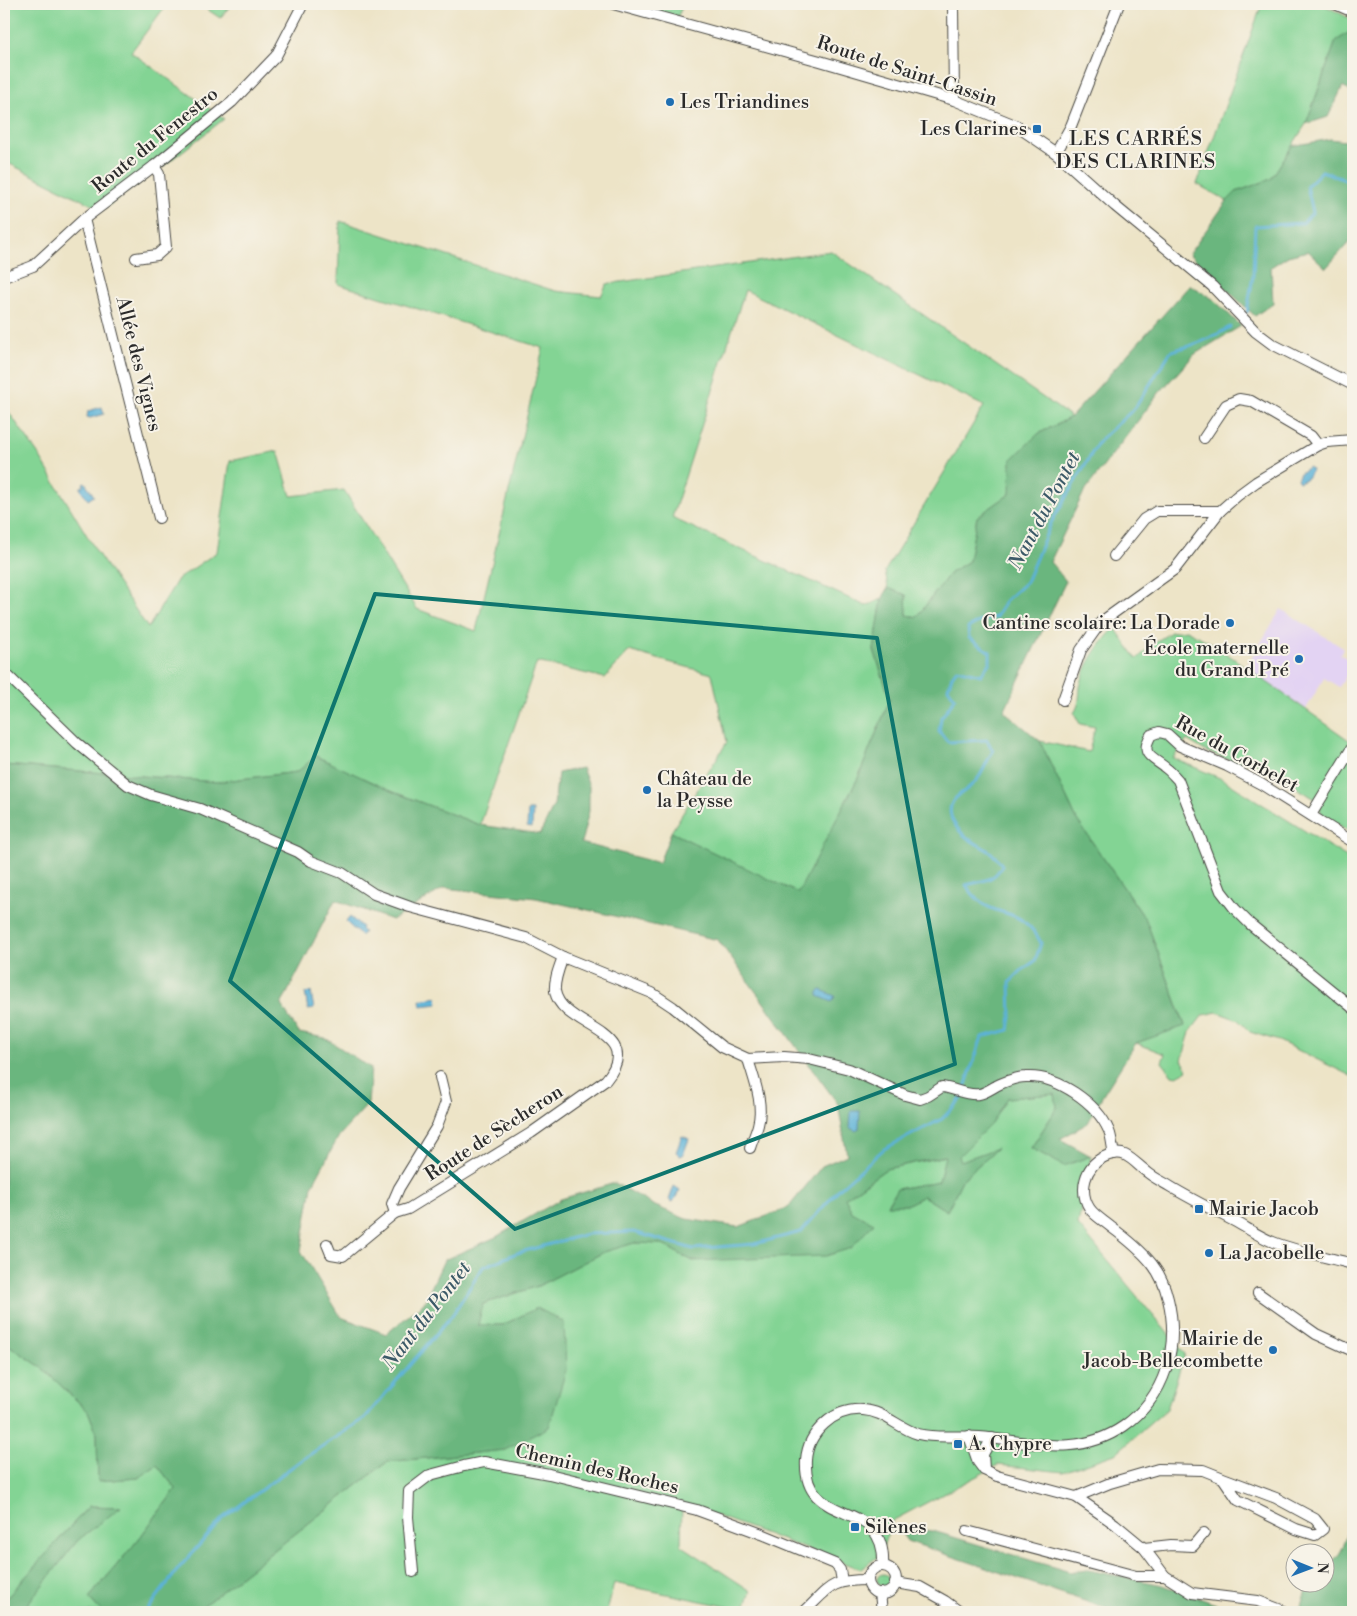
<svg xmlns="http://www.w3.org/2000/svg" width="1357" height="1616" viewBox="0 0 1357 1616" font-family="'Libre Bodoni',serif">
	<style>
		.built { fill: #e3d3f3 }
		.green { fill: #83d494; stroke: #578060 }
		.forest { fill: #6ab67e; stroke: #4a7054; fill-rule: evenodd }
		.water { fill: #5cb2d8; stroke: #446e82 }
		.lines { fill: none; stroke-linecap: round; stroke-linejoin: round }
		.stream { stroke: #5cb2d8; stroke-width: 3 }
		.minor-casing { stroke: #484742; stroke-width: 12 }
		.minor { stroke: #fff; stroke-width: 10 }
		.marked { fill: none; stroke: #0f766e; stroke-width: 4; stroke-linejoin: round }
		.poi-dot { fill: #1f6fb2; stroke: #f7f3e8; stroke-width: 2 }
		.labels { text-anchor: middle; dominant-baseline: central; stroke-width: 4; stroke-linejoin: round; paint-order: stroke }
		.street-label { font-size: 19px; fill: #2b2b2b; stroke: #f7f3e8 }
		.poi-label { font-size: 19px; fill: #2b2b2b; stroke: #f7f3e8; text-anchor: start }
		.neighbourhood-label { font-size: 20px; letter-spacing: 1px; fill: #2b2b2b; stroke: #f7f3e8 }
		.water-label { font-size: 20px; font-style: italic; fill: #3c5a68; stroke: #f7f3e8 }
	</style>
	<rect width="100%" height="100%" fill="#f7f3e8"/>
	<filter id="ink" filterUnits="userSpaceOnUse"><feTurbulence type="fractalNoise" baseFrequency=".02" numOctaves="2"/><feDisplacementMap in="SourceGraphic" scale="10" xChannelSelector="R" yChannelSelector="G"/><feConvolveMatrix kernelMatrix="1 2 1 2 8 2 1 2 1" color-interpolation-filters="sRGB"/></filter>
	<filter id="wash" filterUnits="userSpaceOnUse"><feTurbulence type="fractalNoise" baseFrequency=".0096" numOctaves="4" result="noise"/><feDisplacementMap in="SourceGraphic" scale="20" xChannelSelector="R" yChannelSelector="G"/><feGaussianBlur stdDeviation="1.12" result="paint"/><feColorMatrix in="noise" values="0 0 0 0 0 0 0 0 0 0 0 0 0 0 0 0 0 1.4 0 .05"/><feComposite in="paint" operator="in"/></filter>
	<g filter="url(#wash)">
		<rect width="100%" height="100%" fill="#ede4c7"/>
		<polygon class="built" points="1281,609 1343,648 1340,654 1353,663 1352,676 1346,676 1339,687 1324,678 1306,709 1246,667"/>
		<g class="green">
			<polygon points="4,4 167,4 131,52 224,119 162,167 102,210 4,161"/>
			<polygon points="199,4 232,4 220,18"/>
			<polygon points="620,4 684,4 675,21"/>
			<polygon points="1262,4 1322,4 1353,20 1353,30 1336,41 1306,124 1271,179 1236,192 1227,201 1197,184"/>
			<polygon points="340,221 555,291 601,296 607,284 831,251 1071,417 1038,434 1010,494 977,517 969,561 950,573 917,617 907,615 906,595 888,588 885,571 984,406 745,290 672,518 866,606 882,599 874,650 890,699 858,778 798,894 671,832 727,742 712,674 629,651 605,678 537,662 480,825 391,791 297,772 216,782 4,765 4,405 38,454 98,554 148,628 178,579 217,552 230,461 278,451 291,496 344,490 417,609 476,631 543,348 338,284"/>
			<path d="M 1115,628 L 1137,659 L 1154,643 L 1171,632 L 1186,630 L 1213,644 L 1353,743 L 1353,834 L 1322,814 L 1315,799 L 1256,763 L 1229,760 L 1205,751 L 1187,740 L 1173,758 L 1222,779 L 1353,861 L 1353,1077 L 1279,1041 L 1250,1032 L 1238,1020 L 1217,1012 L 1203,1015 L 1190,1032 L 1182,1060 L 1188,1070 L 1177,1076 L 1172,1075 L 1162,1062 L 1165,1054 L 1136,1043 L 1185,1025 L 1146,920 L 1077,820 L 1040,741 L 1089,752 L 1095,727 L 1080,724 L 1074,713 C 1080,704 1079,697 1080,687 C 1085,664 1099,644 1115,628 Z"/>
			<polygon points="1055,1094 1057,1108 1031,1148 1064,1165 1091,1156 1078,1225 1185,1354 1167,1409 1115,1454 1063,1472 998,1465 892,1521 880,1555 861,1569 682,1503 681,1545 751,1591 744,1610 614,1583 607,1612 195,1612 387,1462 505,1450 537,1308 503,1325 477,1325 483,1304 538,1286 604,1252 634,1243 661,1244 693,1261 852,1212 844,1199 886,1169 946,1156 939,1181 898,1189 887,1204 907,1205 923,1196 947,1211 962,1180 996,1149 961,1161 958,1156 991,1124 1006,1098"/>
			<polygon points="4,1342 41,1367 88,1411 97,1434 98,1481 138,1478 157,1465 176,1489 138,1540 89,1598 102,1612 21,1612 78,1540 120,1507 89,1506 4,1601"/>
			<circle cx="883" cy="1580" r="6"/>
		</g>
		<g class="forest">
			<polygon points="1353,30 1353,94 1343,86 1328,117 1306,124 1336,41"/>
			<polygon points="1330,139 1353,142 1353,238 1326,268 1308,251 1288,256 1271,267 1273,303 1255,316 1189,254 1227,201 1236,192 1271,179 1292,146"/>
			<path d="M 1190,285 L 1213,299 L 1241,326 L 1195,354 L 1159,393 L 1084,492 L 1050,562 L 1066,581 L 1004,711 L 1040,741 L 1077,820 L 1146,920 L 1185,1026 L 1136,1043 L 1103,1095 L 1088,1123 L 1060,1139 L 1091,1156 L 1064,1166 L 1031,1148 L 1057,1108 L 1055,1094 L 1007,1098 L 991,1124 L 959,1156 L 961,1161 L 997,1148 L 962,1180 L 947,1211 L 923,1196 L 907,1205 L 887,1205 L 897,1189 L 939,1181 L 945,1156 L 886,1169 L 845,1198 L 852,1212 L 874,1223 L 851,1248 L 826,1256 L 693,1261 L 661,1244 L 634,1243 L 604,1252 L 538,1286 L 483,1304 L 478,1325 L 503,1325 L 537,1308 L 564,1322 L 566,1370 L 549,1427 L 505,1450 L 387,1462 L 195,1612 L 102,1612 L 89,1598 L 138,1540 L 176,1489 L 157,1465 L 138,1478 L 98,1481 L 97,1434 L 88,1411 L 41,1367 L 4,1342 L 4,765 L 216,782 L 297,772 L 316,756 L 391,791 L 480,825 L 540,834 L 554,805 L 558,773 L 582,768 L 589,786 L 589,811 L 581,843 L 659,863 L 671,832 L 798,893 L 858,778 L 890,699 L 874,650 L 882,599 L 888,588 L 906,595 L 907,615 L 917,617 L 950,573 L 969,561 L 977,517 L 1010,494 L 1011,460 L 1038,434 L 1071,417 ZM 444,888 L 536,898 L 718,940 L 838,1104 L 847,1155 L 822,1166 L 788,1208 L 738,1227 L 686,1219 L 653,1205 L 615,1183 L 561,1199 L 496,1237 L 444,1260 L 424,1303 L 386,1334 L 341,1317 L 301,1251 L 312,1186 L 339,1136 L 368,1104 L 371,1068 L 325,1038 L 299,1033 L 281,1005 L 335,900 L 392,920 Z"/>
			<path d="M 1353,1504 L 1353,1612 L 1299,1612 L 1308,1584 L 1324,1584 L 1325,1565 C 1348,1557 1348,1525 1353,1504 Z"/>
			<polygon points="89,1506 121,1507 78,1540 21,1612 4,1612 4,1601"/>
			<polygon points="912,1529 933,1531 1070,1572 1088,1570 1163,1585 1213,1603 1248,1612 1117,1612 907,1541 900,1531"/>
		</g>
		<g class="water">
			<polygon points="102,407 104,414 90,418 87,417 88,411"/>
			<polygon points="1309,467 1312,470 1307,478 1299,482 1297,479 1300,473"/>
			<polygon points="85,482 94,496 88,500 80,488 84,485 83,483"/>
			<polygon points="528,810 533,810 532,828 527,827"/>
			<polygon points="350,917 362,927 361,929 364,932 361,936 346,922"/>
			<polygon points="821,990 835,996 832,1002 818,996 818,992"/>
			<polygon points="311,992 314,1009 308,1010 305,993"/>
			<polygon points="437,997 438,1004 421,1006 420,1000"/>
			<polygon points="851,1111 860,1111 859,1129 856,1131 850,1128"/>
			<polygon points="682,1136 689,1139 683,1155 680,1156 676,1152"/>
			<polygon points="674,1186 680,1190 673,1202 669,1200"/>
		</g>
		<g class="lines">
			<g class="stream">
				<polyline points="1247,312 1253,276 1255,226 1303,223 1313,212 1307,186 1322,171 1353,183"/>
				<path d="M 146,1612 L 179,1568 L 223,1518 L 300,1461 L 365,1418 L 453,1314 L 483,1267 L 517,1253 L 587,1234 L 634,1232 L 693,1249 L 754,1244 L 801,1232 L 839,1189 L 884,1149 L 942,1119 L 961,1099 L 982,1037 L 1009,1030 L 1011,1016 L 1010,982 L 1022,970 L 1035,961 L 1041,943 C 1036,932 1026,921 1014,916 C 1005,912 994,911 985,905 C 978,900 971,893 966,885 C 982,881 995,881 1002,865 C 989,846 979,848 964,835 C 958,830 952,822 951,816 C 946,797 966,793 976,781 C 983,773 987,760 993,751 L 987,740 L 948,742 L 939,731 L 941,718 L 955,698 L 948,688 L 952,676 L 957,669 L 981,675 L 990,662 L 990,652 L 969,638 L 968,628 L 980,621 L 996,617 L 1006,600 L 1026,582 L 1051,523 L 1099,441 L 1135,408 L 1171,351 C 1193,346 1211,339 1230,327"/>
			</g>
		</g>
	</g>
	<g filter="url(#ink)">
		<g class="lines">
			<g class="minor-casing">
				<g id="minor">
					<polyline points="613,4 820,61 954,100 1015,125 1056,153 1115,206 1212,286 1256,332 1272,344 1353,385"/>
					<polyline points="953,4 954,100"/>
					<polyline points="1335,4 1353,12"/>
					<polyline points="1056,153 1071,126 1119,4"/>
					<polyline points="84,219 159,518"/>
					<polyline points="136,258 157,255 166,247 159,174 154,166"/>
					<polyline points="4,277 33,266 84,219 154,166 232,102 276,56 303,4"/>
					<polyline points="1204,438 1226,405 1239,399 1251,401 1311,436 1318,445"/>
					<polyline points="1114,556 1144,519 1157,511 1220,511"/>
					<path d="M 4,672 L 77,743 L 128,785 L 151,795 L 200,809 L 298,852 L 311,861 L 342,873 L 374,894 L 410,907 L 526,938 L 563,957 L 652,993 L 673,1007 L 722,1047 L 748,1059 L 784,1057 L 809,1059 L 849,1069 L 905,1095 L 920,1099 L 928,1096 L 942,1087 C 954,1088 966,1096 979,1094 C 986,1093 993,1087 1000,1084 C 1007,1081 1018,1077 1026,1077 C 1057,1075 1097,1103 1109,1131 C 1112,1138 1112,1147 1114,1154"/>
					<polyline points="1063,700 1081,650 1101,622 1175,569 1220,511 1237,496 1256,482 1318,445 1327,442 1353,440"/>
					<polyline points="1311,815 1353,746"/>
					<path d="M 1353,1008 L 1250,924 L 1235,909 L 1221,891 L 1178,780 C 1174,776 1171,772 1167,769 C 1153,757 1139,756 1151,735 L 1159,732 L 1167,734 L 1180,746 L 1227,766 L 1261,784 L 1353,842"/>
					<path d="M 748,1059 C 754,1080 764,1103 758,1125 C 756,1133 752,1141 750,1148"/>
					<path d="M 440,1077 L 446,1102 L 437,1126 L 399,1188 L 392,1204 L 395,1213 L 408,1209 L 531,1133 L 606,1080 C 647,1030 561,1029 555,991 C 554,980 559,968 563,957"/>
					<polyline points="327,1244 331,1254 343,1256 395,1213"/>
					<polyline points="1258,1293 1316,1334 1353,1351"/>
					<polyline points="969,1436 978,1462 984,1470 997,1476 1076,1497 1115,1524 1144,1548 1165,1576 1192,1593 1258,1601 1284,1611"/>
					<polyline points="984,1469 983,1454 992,1438"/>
					<polyline points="1076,1497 1110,1483 1158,1469 1203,1470 1223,1478 1238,1500 1296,1529 1315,1535 1323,1529 1315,1519 1276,1498 1223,1478"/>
					<polyline points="967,1531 1136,1576 1165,1576"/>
					<polyline points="1144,1548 1171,1545 1193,1546 1204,1533"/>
					<path d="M 883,1566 C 887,1494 802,1531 806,1460 C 808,1432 834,1408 863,1410 C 884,1411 898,1428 918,1434 C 938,1439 959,1435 979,1437 C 1030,1441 1076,1459 1124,1426 C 1165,1397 1180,1347 1168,1299 C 1165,1286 1160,1274 1152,1264 C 1140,1249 1126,1238 1111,1227 C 1104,1221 1095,1216 1090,1209 C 1078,1191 1085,1166 1104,1157 C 1110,1154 1119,1152 1125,1155 C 1133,1159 1140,1167 1147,1172 C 1154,1178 1163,1182 1171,1187 C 1191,1199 1213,1210 1234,1221 C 1247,1228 1260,1237 1273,1242 C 1299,1252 1327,1257 1353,1264"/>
					<circle cx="882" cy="1580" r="14"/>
					<polyline points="413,1572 408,1517 409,1491 430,1475 464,1466 484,1462 549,1474 697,1510 762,1534 835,1564 840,1570 842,1581"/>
					<polyline points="895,1583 920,1587 945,1601 960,1612"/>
					<polyline points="880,1593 882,1612"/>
					<path d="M 804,1612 C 830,1587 830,1580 868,1580"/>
				</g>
			</g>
			<use href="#minor" class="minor"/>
		</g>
	</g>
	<path class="marked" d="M 375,594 L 877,638 L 955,1064 L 515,1229 L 230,981 Z"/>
	<g class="poi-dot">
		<circle cx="670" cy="102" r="5"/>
		<rect x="1032" y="124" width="10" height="10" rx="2.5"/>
		<circle cx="1230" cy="623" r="5"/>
		<circle cx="1299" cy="659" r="5"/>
		<circle cx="647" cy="790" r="5"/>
		<rect x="1194" y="1204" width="10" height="10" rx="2.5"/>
		<circle cx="1209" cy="1253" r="5"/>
		<circle cx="1273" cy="1350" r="5"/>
		<rect x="953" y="1439" width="10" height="10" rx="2.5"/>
		<rect x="850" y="1522" width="10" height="10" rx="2.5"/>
	</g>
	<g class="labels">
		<g class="street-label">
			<text transform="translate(907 71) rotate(18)">Route de Saint-Cassin</text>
			<text transform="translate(155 140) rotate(-39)">Route du Fenestro</text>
			<text transform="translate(139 364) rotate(76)">Allée des Vignes</text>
			<text transform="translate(1237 754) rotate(29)">Rue du Corbelet</text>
			<text transform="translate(494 1133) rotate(-33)">Route de Sècheron</text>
			<text transform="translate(597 1469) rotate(13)">Chemin des Roches</text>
		</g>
		<g class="poi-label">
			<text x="680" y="102">Les Triandines</text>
			<text x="1027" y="129" text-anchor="end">Les Clarines</text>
			<text x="1220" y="623" text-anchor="end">Cantine scolaire: La Dorade</text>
			<text x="1289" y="648" text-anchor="end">École maternelle<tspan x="1289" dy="22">du Grand Pré</tspan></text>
			<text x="657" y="779">Château de<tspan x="657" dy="22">la Peysse</tspan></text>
			<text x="1209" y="1209">Mairie Jacob</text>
			<text x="1219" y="1253">La Jacobelle</text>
			<text x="1263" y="1339" text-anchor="end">Mairie de<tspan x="1263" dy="22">Jacob-Bellecombette</tspan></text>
			<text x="968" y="1444">A. Chypre</text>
			<text x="865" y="1527">Silènes</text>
		</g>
		<g class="neighbourhood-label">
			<text x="1136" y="139">LES CARRÉS<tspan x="1136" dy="23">DES CLARINES</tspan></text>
		</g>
		<g class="water-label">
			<text transform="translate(1045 511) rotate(-62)">Nant du Pontet</text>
			<text transform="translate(427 1316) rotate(-52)">Nant du Pontet</text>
		</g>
	</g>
	<rect width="1357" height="1616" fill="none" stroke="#f7f3e8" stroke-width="20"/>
	<g transform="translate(1310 1568) rotate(91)"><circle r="24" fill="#f7f3e8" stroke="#a5a39c"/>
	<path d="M0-4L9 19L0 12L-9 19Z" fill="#1f6fb2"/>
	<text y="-8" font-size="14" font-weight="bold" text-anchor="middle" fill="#2b2b2b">N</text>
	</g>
</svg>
